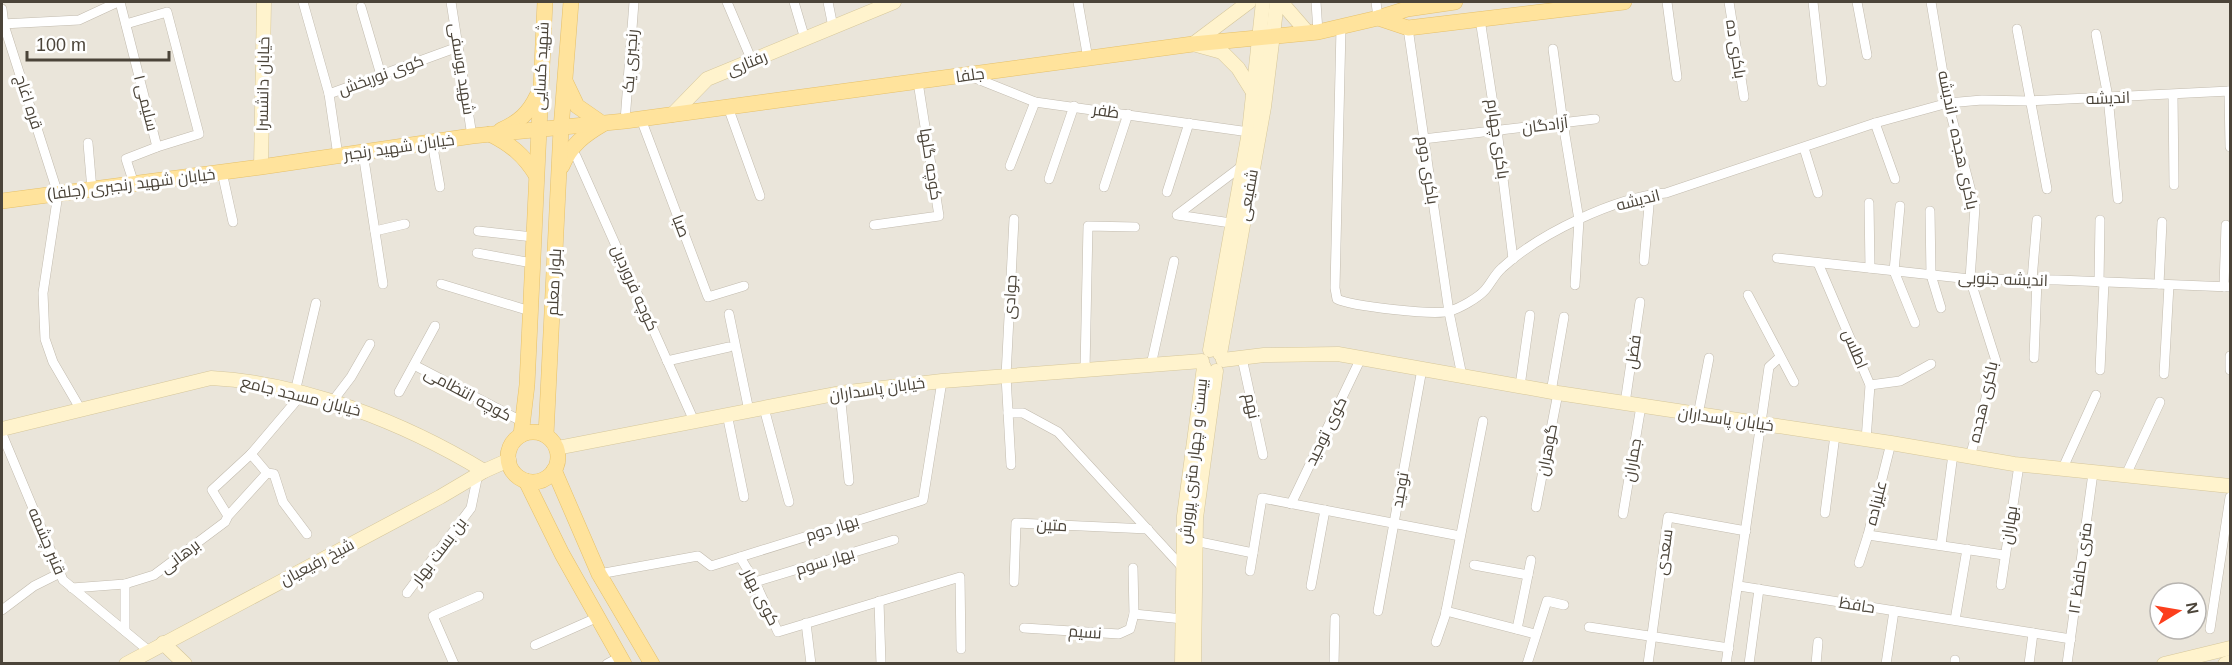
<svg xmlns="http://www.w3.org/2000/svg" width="2232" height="665" viewBox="0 0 2232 665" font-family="Arial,Cairo,sans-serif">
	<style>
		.residential { fill: #eae5da; fill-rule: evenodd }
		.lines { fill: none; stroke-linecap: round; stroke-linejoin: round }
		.street-casing { stroke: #c2bbae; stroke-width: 10 }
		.secondary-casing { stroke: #d6c79b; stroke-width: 15 }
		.primary-casing { stroke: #e6c16a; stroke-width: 16 }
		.street { stroke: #fff; stroke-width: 9 }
		.secondary { stroke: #fff3cd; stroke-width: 14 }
		.primary { stroke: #ffe39c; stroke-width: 15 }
		.labels { text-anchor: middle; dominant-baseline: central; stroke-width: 6; stroke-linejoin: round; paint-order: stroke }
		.street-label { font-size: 16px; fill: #4b4439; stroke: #fff }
	</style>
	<rect width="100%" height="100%" fill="#f6f3ec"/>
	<path class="residential" d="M 2,2 L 2230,2 L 2230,663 L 2,663 ZM 2160,593 L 2196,593 L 2196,629 L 2160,629 Z"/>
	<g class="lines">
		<g class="street-casing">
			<g id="street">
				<polyline points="120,2 157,147"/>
				<polyline points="303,2 329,94"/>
				<polyline points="451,2 472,136"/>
				<polyline points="727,2 752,61"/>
				<polyline points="794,2 805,39"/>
				<polyline points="828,2 833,27"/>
				<polyline points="1078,2 1088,59"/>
				<polyline points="1316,2 1318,32"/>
				<polyline points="1376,2 1378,18"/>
				<polyline points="1667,2 1677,77"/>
				<polyline points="1729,2 1744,97"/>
				<polyline points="1813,2 1822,82"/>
				<polyline points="1857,2 1867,55"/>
				<polyline points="1931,2 1948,103 1975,207 1970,279 1996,361 1970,457"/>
				<polyline points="361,7 381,75"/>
				<polyline points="2,9 4,25 58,194 43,293 45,339 53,362 81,410"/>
				<polyline points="1480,19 1497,130 1513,259"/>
				<polyline points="2,24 79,20 118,2"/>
				<polyline points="126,24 167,12 199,134 157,147 126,159 134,184"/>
				<path d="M 1341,28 L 1335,288 L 1337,299 C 1351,306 1436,316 1450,311 C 1460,308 1478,298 1485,290 C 1491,283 1495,274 1502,268 C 1539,234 1615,197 1666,193 L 1875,123 L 1948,103 L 1982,100 L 2029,101 L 2230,91"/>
				<polyline points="1408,28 1449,312 1462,376"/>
				<polyline points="2017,29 2047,189"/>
				<polyline points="2096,34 2108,97 2118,199"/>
				<polyline points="1553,49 1563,123 1579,220 1575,285"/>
				<polyline points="970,76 1035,102 1249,132"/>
				<polyline points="2229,91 2230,147"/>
				<polyline points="2173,95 2174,185"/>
				<polyline points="728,107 760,196"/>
				<polyline points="641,119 708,297 744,286"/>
				<polyline points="625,121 634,2"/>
				<polyline points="1875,123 1895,179"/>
				<polyline points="1423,139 1595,119"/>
				<polyline points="432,142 440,187"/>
				<polyline points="88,143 92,190"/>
				<polyline points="1804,148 1818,193"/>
				<polyline points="363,153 383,284"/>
				<polyline points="338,156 329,94 458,47"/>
				<polyline points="576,156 694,421"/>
				<polyline points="1010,166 1035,102"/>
				<polyline points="222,172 233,222"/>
				<polyline points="1049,179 1074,106"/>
				<polyline points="1104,187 1128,114"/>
				<polyline points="1167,192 1189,123"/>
				<polyline points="1869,203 1870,268"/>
				<polyline points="1900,206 1894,271 1915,323"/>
				<polyline points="1930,211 1931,275 1941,308"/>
				<polyline points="1231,223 1177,215 1242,166"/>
				<polyline points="874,225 939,216 918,82"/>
				<polyline points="375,231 405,224"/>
				<polyline points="478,231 533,237"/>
				<polyline points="477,253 532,263"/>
				<polyline points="1777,258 1970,279 2058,280 2230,287"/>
				<polyline points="1644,261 1650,195"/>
				<polyline points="1818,263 1870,385 1866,440"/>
				<polyline points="2032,280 2037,220"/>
				<polyline points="2099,282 2100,220"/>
				<polyline points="441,284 530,311"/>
				<polyline points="2159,284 2162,222"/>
				<polyline points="2224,287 2226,225"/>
				<polyline points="1748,295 1794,382"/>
				<polyline points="729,314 749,411"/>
				<polyline points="1242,358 1263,455"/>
				<polyline points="2034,358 2037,280"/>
				<polyline points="667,361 729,347"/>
				<polyline points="414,365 523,422"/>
				<polyline points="1151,365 1174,261"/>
				<polyline points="1085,370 1088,226 1135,227"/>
				<polyline points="2100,370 2104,282"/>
				<polyline points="2230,370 2230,356"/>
				<polyline points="2164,374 2169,285"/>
				<polyline points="1870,385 1900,381 1931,364"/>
				<polyline points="1520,386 1530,315"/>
				<polyline points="295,392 316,303"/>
				<polyline points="399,392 435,326"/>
				<polyline points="1551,392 1564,317"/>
				<polyline points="840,393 849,481"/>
				<polyline points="332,402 351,377 370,344"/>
				<polyline points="1625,403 1640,302"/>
				<polyline points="764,408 789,502"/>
				<polyline points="1008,413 1023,413 1058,432 1183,568"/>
				<polyline points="727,414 744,497"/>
				<polyline points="1698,415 1709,358"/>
				<polyline points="2,434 63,580 149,651"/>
				<polyline points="251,454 302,394"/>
				<polyline points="1011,465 1006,376 1014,219"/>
				<polyline points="2062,470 2096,395"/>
				<polyline points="267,473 274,474 283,502 307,534"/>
				<polyline points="2125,477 2160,402"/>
				<polyline points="1291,504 1361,358"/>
				<polyline points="1536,507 1558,393"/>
				<polyline points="1825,513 1835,435"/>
				<polyline points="1623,514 1641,406"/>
				<polyline points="1868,535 2004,555"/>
				<polyline points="1195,541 1253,553"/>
				<polyline points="1941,545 1953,454"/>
				<polyline points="740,557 923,500 942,381"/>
				<polyline points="1859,563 1868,535 1891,443"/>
				<polyline points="1474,565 1528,575"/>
				<polyline points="1250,571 1262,498 1460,536"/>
				<polyline points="599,574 698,556 711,566 740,557 755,582 778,632 960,577 961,649"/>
				<polyline points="755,582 894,540"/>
				<polyline points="1014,582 1016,523 1148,529"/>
				<polyline points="2001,585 2019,465"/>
				<polyline points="1311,586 1325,510"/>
				<polyline points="1739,586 2071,639"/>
				<polyline points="72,588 125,584 154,575 225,522 228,516 212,490 251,454 267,473 228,516"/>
				<polyline points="407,593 471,508 478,474"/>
				<polyline points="879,601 881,664"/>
				<polyline points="2,610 34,586 60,573"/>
				<polyline points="1378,611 1422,369"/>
				<polyline points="1446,611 1535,634"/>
				<polyline points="1134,614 1183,619"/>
				<polyline points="1955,620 1967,549"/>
				<polyline points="806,623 811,664"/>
				<polyline points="1589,627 1729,648"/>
				<polyline points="1024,628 1119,634 1130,629 1134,614 1133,568"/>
				<polyline points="1517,629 1531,560"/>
				<polyline points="2210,629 2230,497"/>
				<polyline points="125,631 125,584"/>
				<polyline points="1436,642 1445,616 1483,421"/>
				<polyline points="535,645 596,618"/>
				<polyline points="454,664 433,616 479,596"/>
				<polyline points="607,664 620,657"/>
				<polyline points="1334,664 1335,618"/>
				<polyline points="1527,664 1547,601 1564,605"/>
				<polyline points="1648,664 1668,517 1746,531"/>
				<polyline points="1726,664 1769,367 1780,357"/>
				<polyline points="1749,664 1759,589"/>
				<polyline points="1816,664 1818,642"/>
				<polyline points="1886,664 1894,611"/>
				<polyline points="1955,664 1955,660"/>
				<polyline points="2029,664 2033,633"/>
				<polyline points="2067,664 2093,473"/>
			</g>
		</g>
		<g class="secondary-casing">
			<g id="secondary">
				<polyline points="1249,2 1193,44 1222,52 1238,68 1253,92"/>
				<polyline points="1281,2 1308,33"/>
				<polyline points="672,115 707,79 894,2"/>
				<polyline points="261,167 264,2"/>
				<polyline points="1210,350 1249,132 1263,2"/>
				<polyline points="1220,354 1264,107 1277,2"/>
				<polyline points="1223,360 1264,355 1338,354 1558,393 1891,443 2014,464 2230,486"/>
				<path d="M 2,429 L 211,378 C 304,383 405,423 484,471"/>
				<polyline points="557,448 840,393 942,381 1202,361"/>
				<polyline points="163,643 185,664"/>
				<polyline points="126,664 440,497 484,471 509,460"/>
				<polyline points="1182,664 1184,516 1204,367"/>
				<polyline points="1194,664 1196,518 1216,371"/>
				<polyline points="2164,664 2230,648"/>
				<polyline points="2225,664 2230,662"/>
			</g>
		</g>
		<g class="primary-casing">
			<g id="primary">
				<polyline points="1455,2 1407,9 1378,18 1408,28 1624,2"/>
				<path d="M 501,130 C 519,122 529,113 537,96"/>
				<path d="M 490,134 C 510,144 524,155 536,175"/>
				<path d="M 562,166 C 571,145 584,135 603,124 L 577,106 L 566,83"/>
				<polyline points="2,201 261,167 472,136 625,121 1193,44 1318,32 1378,18"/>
				<circle cx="533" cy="457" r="25"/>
				<polyline points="521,435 527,385 545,2"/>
				<polyline points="546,435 561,129 571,2"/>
				<polyline points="554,470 599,574 652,664"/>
				<polyline points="526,481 562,554 624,664"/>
			</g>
		</g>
		<use href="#street" class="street"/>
		<use href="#secondary" class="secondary"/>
		<use href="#primary" class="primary"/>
	</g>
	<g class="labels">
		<g class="street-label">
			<text transform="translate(1736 49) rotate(81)">باکری ده</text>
			<text transform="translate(630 61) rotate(-86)">رنجبری یک</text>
			<text transform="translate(747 63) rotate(-22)">رفتاری</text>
			<text transform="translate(541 66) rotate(-87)">شهید کسایی</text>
			<text transform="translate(462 69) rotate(81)">شهید یوسفی</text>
			<text transform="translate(381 75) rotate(-20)">کوی نوربخش</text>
			<text transform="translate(970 75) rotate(-8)">جلفا</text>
			<text transform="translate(263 84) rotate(-89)">خیابان دانشسرا</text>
			<text transform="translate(2108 98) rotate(-2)">اندیشه</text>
			<text transform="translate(29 102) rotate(72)">قره اغاج</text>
			<text transform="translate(146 103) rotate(76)">سلیمی ۱</text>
			<text transform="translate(1106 111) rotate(8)">ظفر</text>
			<text transform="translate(1545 125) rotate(-7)">آزادگان</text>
			<text transform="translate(1498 139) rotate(82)">باکری چهارم</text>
			<text transform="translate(1958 140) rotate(78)">باکری هجده - اندیشه</text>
			<text transform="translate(399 147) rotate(-8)">خیابان شهید رنجبر</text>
			<text transform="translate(931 164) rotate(81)">کوچه گلها</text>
			<text transform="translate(1428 170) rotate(81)">باکری دوم</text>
			<text transform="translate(131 184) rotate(-7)">خیابان شهید رنجبری (جلفا)</text>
			<text transform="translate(1248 195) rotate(-80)">شفیعی</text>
			<text transform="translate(1638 200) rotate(-14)">اندیشه</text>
			<text transform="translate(681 226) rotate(69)">صبا</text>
			<text transform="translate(2003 279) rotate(2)">اندیشه جنوبی</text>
			<text transform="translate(554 282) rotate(-87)">بلوار معلم</text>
			<text transform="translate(635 288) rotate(66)">کوچه فروردین</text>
			<text transform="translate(1010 297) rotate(-87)">جوادی</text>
			<text transform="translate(1855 349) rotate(67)">اطلس</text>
			<text transform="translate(1633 352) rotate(-82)">فضل</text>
			<text transform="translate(877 389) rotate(-8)">خیابان پاسداران</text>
			<text transform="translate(468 394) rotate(28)">کوچه انتظامی</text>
			<text transform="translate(301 396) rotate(14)">خیابان مسجد جامع</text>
			<text transform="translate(1983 402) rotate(-77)">باکری هجده</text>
			<text transform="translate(1252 406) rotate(78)">نهم</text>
			<text transform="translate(1726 419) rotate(8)">خیابان پاسداران</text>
			<text transform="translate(1326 431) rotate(-64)">کوی توحید</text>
			<text transform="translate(1547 450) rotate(-79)">گوهران</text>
			<text transform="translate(1632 460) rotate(-80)">جماران</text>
			<text transform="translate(1193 461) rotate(-84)">بیست و چهار متری پرورش</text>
			<text transform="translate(1400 490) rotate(-80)">توحید</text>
			<text transform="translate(1876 503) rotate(-76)">علیزاده</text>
			<text transform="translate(1052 525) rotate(3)">متین</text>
			<text transform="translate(2009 525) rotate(-81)">بهاران</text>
			<text transform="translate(832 528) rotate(-17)">بهار دوم</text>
			<text transform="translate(47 541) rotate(67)">قنبر چشمه</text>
			<text transform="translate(439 551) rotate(-53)">بن بست بهار</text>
			<text transform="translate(1664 552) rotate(-82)">سعدی</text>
			<text transform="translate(180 556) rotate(-37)">برهانی</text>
			<text transform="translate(825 561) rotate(-17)">بهار سوم</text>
			<text transform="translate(317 562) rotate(-28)">شیخ رفیعیان</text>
			<text transform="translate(2080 568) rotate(-82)">۱۲ متری حافظ</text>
			<text transform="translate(761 597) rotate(63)">کوی بهار</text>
			<text transform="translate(1857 605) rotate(9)">حافظ</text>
			<text transform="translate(1085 632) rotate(4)">نسیم</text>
		</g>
	</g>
	<rect width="2232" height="665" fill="none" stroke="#4b4439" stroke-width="6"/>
	<g transform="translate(2178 611) rotate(79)"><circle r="28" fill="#ffffff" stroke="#b7b4b0" stroke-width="1.5"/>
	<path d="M0-4.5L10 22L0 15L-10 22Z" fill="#fc3f1d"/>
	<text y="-9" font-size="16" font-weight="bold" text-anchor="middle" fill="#4b4439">N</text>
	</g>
	<path d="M27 51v9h142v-9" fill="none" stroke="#4b4439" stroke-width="3"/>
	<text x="36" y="51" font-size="18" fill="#4b4439" stroke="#ffffff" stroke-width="4.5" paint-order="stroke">100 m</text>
</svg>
